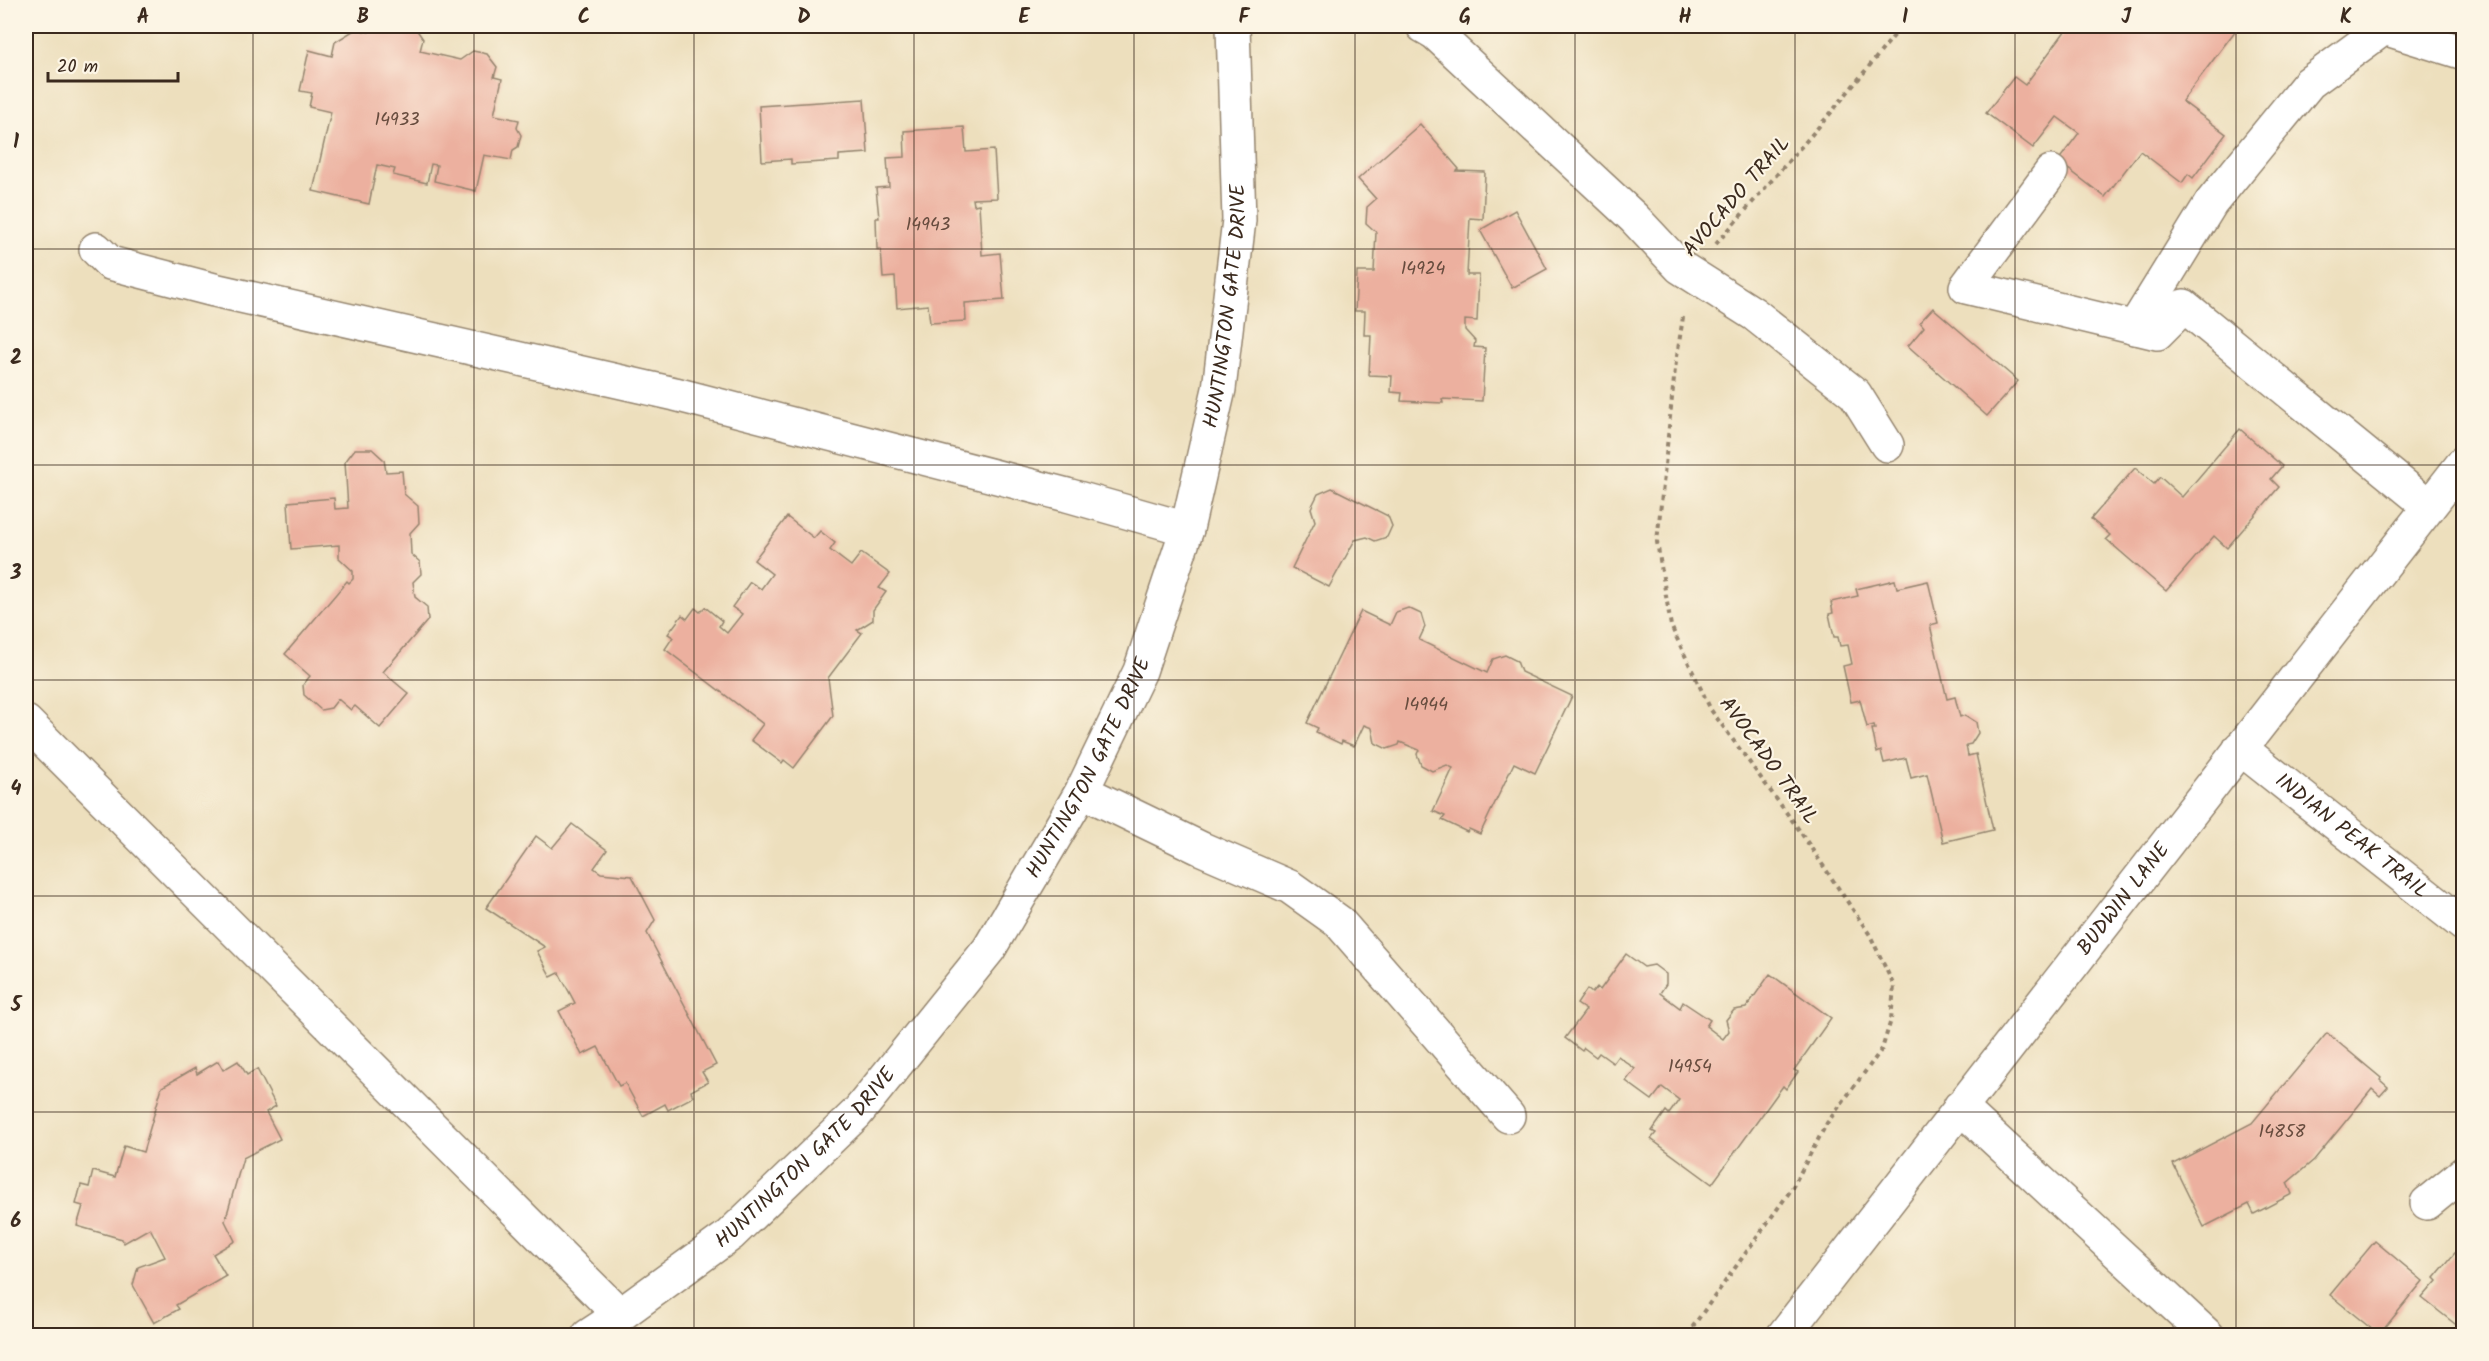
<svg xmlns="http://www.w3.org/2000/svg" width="2489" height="1361" viewBox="0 0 2489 1361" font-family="Kalam,sans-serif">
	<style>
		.building { fill: #ecb09f }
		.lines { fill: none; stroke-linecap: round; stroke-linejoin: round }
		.minor-casing { stroke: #94846e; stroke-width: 36 }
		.path { stroke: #94846e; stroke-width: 4; stroke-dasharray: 4.5 4.5; stroke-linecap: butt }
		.minor { stroke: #fff; stroke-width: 33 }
		.grid { fill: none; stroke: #3b2a1e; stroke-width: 1.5; stroke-opacity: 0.55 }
		.labels { text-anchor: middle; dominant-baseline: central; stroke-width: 4.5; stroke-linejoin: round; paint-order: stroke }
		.number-label { font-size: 18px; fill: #674c3e }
		.street-label { font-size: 21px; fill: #3b2a1e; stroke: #fcf5e5 }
		.neatline { fill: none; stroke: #3b2a1e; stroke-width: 2 }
		.grid-label { font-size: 20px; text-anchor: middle; font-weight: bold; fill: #3b2a1e }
	</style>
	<rect width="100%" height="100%" fill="#fcf5e5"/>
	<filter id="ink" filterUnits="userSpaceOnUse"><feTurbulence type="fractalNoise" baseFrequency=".0167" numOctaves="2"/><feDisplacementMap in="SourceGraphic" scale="12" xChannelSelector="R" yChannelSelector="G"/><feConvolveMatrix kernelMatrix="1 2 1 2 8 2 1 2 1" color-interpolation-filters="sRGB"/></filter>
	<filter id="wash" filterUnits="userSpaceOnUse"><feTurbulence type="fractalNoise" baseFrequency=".008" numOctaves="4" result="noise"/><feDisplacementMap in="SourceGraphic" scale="24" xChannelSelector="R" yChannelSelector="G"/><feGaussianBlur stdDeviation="1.35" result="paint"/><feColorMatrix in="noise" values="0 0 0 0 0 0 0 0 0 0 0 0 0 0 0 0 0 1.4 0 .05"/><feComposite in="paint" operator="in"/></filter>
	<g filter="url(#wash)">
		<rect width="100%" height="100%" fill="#eddfbd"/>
		<g id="blocks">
			<g class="building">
				<polygon points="372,26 414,26 423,39 420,51 460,60 473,51 478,52 487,54 497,67 494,77 502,79 494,115 519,120 517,128 521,135 518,147 513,150 511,160 484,155 476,191 434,181 437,165 431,164 427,183 393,175 395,169 377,165 369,204 313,191 331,112 309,107 312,93 300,91 309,50 332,56 335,42 356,29 369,32"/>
				<polygon points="821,26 842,26 823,31"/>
				<polygon points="2060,26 2239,26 2182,101 2226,134 2193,178 2188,174 2182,183 2140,151 2105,197 2058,161 2079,133 2057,117 2033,148 1986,113 2014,77 2025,85 2066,30"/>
				<polygon points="864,99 868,153 839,155 839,161 791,164 791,159 762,161 759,106"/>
				<polygon points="1420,124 1459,169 1457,171 1485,172 1483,219 1470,218 1467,275 1479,275 1477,321 1465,320 1465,330 1475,341 1474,347 1485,348 1482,401 1442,399 1443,403 1401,401 1402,393 1391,392 1392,376 1369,375 1371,335 1364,335 1365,311 1355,311 1357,272 1374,272 1376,232 1366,223 1367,207 1376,199 1358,179"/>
				<polygon points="964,127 966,152 994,150 997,198 973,199 974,205 979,204 982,255 1000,253 1004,300 965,303 966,321 930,323 928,305 897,308 895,277 883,278 881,249 877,249 876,218 879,218 876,188 889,187 887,158 905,157 904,131"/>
				<polygon points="1515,210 1547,269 1512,288 1480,230"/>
				<polygon points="1933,308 2018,381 1987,416 1908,346 1924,327 1920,322"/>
				<polygon points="2240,429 2282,466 2271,479 2279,487 2227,548 2214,536 2166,591 2106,539 2110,535 2091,519 2135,468 2154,484 2160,477 2182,497"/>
				<polygon points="355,449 372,449 384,460 386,472 402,471 404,494 418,506 419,523 410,533 411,554 420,562 421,574 413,582 415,597 427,607 428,620 383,672 409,694 380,728 355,706 351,710 338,699 331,708 321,710 304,695 303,685 310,676 285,654 347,581 349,583 353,579 353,571 339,558 339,545 291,549 288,502 334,498 335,509 348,508 345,462"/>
				<polygon points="1332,488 1388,516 1392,526 1387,537 1375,541 1367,537 1355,540 1329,587 1292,568 1315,521 1311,508 1318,494"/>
				<polygon points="787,517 814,538 820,531 835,543 830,550 851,566 861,553 890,574 879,588 886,592 873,610 873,620 857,630 862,633 828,678 833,716 794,768 784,760 782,763 751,740 763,724 665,649 673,637 668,634 682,615 687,619 695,608 700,612 705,607 722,621 719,626 727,633 742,614 732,607 750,582 761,589 772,574 754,560"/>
				<polygon points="1895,580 1897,588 1928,581 1938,623 1930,625 1947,699 1955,697 1960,717 1965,715 1976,722 1978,733 1971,744 1966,745 1968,756 1976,754 1993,830 1943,842 1927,774 1911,778 1906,758 1884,763 1881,751 1877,753 1872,729 1875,729 1874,725 1867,727 1860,700 1851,702 1843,666 1852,664 1848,645 1840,646 1838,637 1834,637 1829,614 1833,613 1831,602 1858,596 1856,589"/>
				<polygon points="1408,608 1421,614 1425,627 1419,640 1487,673 1493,659 1505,655 1517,661 1521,672 1572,696 1535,773 1514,763 1480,834 1469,829 1467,832 1442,820 1445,816 1433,811 1453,768 1447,765 1432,771 1421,765 1417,754 1419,750 1400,742 1399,745 1387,749 1375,743 1372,728 1364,725 1354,746 1342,741 1341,744 1316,732 1318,728 1307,723 1361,611 1390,625 1396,612"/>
				<polygon points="572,824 607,850 594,868 601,873 632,876 655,920 647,933 716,1065 702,1072 708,1082 691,1091 693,1097 668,1110 665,1104 643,1116 625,1083 619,1086 598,1047 582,1055 559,1011 575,1003 559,973 551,977 537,951 545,947 486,908 536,836 552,848"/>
				<polygon points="1626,954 1644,967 1654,965 1666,974 1666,984 1660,993 1680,1008 1683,1002 1710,1020 1706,1026 1723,1039 1729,1031 1726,1020 1734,1010 1746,1008 1770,974 1831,1018 1794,1070 1798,1072 1786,1089 1783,1086 1712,1184 1651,1139 1656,1133 1652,1131 1666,1111 1669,1114 1679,1100 1662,1087 1652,1100 1626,1081 1635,1069 1618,1056 1613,1063 1599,1053 1596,1057 1584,1048 1582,1051 1565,1038 1586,1010 1577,1004 1587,989 1592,993 1597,987 1600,990"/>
				<polygon points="2327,1033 2381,1078 2380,1080 2388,1087 2380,1096 2372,1089 2314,1160 2287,1183 2292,1194 2254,1214 2249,1204 2204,1227 2173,1164 2252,1123"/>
				<polygon points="218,1061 223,1070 238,1061 247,1075 257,1069 276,1106 266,1112 280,1139 243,1158 225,1221 235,1241 213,1254 226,1276 176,1305 179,1309 154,1323 133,1285 138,1267 165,1257 150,1228 124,1243 122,1239 77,1226 83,1206 76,1204 81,1185 89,1187 93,1171 115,1177 124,1146 143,1152 162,1087 195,1068 197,1074"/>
				<polygon points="2375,1241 2423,1281 2379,1335 2330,1295"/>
				<polygon points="2464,1242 2464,1331 2422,1298 2437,1281 2434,1278"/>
			</g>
		</g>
	</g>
	<g filter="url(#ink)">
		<use href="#blocks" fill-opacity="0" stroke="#94846e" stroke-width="1.5"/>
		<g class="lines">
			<g class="minor-casing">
				<g id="minor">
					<polyline points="1423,26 1435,33 1634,218 1680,267 1754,314 1855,394 1887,445"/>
					<polyline points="2051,172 1966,287 2157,333 2184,306 2429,506"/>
					<polyline points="96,249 110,263 214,290 675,394 1067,495 1187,529"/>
					<polyline points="2134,328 2211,203 2309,83 2384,28 2464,53"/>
					<polyline points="26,722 620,1315"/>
					<path id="s1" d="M 2240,748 L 2464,925"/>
					<polyline points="1082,791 1202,849 1290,887 1339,922 1508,1116"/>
					<polyline points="1960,1107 2208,1336"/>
					<polyline points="2427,1203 2464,1173"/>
					<path id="s2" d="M 588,1336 L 620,1315 L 730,1235 L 857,1113 L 989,949 L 1082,791 L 1140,671 L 1187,529 L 1219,389 L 1239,220 L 1233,26"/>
					<path id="s3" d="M 1783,1336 L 2464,462"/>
				</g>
			</g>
			<g class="path">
				<polyline points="1716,244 1829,115 1902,26"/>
				<polyline points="1683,317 1675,369 1657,542 1671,626 1711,710 1797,827 1870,935 1894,986 1891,1020 1882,1049 1827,1123 1791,1190 1686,1336"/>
			</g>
			<use href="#minor" class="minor"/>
		</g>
	</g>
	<path class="grid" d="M 253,26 L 253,1336M 474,26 L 474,1336M 694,26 L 694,1336M 914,26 L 914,1336M 1134,26 L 1134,1336M 1355,26 L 1355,1336M 1575,26 L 1575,1336M 1795,26 L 1795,1336M 2015,26 L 2015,1336M 2236,26 L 2236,1336M 26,249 L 2464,249M 26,465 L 2464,465M 26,680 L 2464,680M 26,896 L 2464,896M 26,1112 L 2464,1112"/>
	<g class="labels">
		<g class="number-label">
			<text x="397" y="120">14933</text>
			<text x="928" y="225">14943</text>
			<text x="1423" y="269">14924</text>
			<text x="1426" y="705">14944</text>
			<text x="1690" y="1067">14954</text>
			<text x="2282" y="1132">14858</text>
		</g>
		<g class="street-label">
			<text transform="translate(1737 197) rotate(-49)">AVOCADO TRAIL</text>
			<text stroke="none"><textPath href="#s2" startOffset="1254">HUNTINGTON GATE DRIVE</textPath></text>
			<text transform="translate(1768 761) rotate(54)">AVOCADO TRAIL</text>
			<text stroke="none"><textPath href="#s2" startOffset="768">HUNTINGTON GATE DRIVE</textPath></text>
			<text stroke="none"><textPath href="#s1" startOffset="142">INDIAN PEAK TRAIL</textPath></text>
			<text stroke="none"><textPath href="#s3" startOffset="554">BUDWIN LANE</textPath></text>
			<text stroke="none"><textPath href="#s2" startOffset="282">HUNTINGTON GATE DRIVE</textPath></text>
		</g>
	</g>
	<rect width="2489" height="1361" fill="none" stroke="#fcf5e5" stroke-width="66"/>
	<path d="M48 72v9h130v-9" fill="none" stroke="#3b2a1e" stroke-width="3"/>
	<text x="57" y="72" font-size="18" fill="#3b2a1e" stroke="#fcf5e5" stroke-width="4.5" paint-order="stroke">20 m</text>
	<rect x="33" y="33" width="2423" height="1295" class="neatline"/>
	<g class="grid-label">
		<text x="143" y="23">A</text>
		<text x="363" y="23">B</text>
		<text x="584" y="23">C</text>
		<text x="804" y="23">D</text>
		<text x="1024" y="23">E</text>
		<text x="1244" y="23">F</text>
		<text x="1465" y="23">G</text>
		<text x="1685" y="23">H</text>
		<text x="1905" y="23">I</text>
		<text x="2126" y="23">J</text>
		<text x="2346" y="23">K</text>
		<text x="16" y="148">1</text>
		<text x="16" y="364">2</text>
		<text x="16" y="579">3</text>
		<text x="16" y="795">4</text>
		<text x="16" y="1011">5</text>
		<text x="16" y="1227">6</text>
	</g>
</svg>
